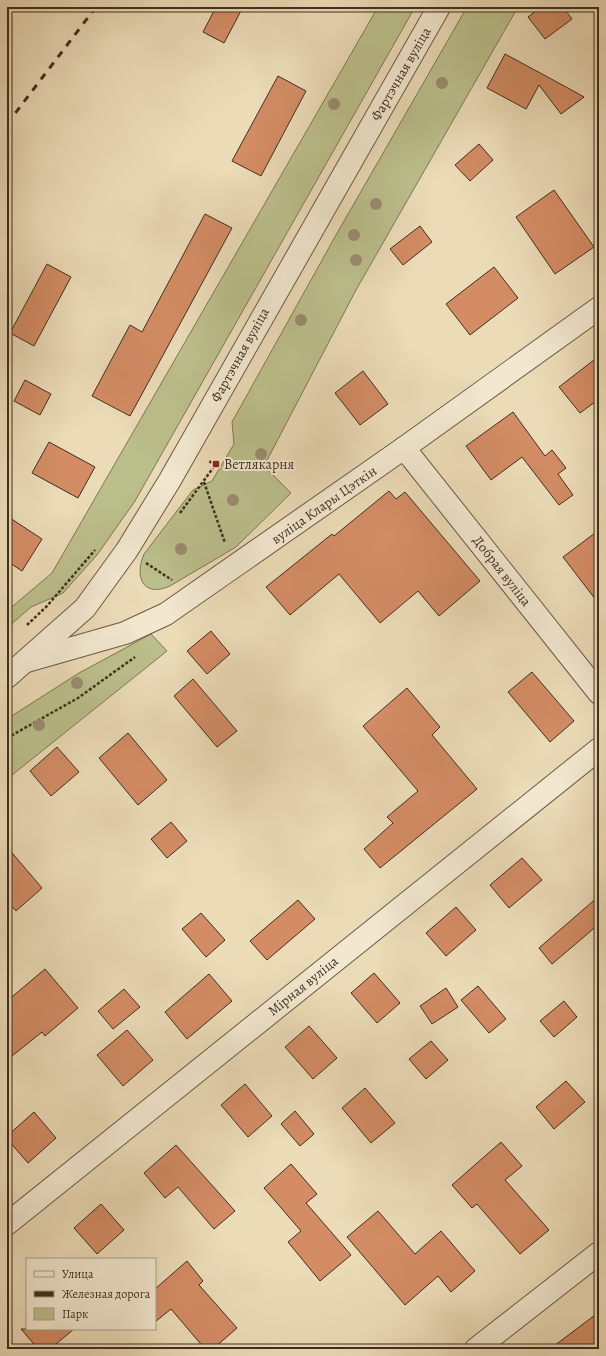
<svg xmlns="http://www.w3.org/2000/svg" width="606" height="1356" viewBox="0 0 606 1356" font-family="Alegreya,serif">
	<style>
		.green { fill: #bbbf8c; stroke: #7d7755 }
		.building { fill: #d38c64; stroke: #3f2f1e }
		.lines { fill: none; stroke-linecap: round; stroke-linejoin: round }
		.minor-casing { stroke: #6a5a44; stroke-width: 24 }
		.tertiary-casing { stroke: #6a5a44; stroke-width: 24 }
		.path { stroke: #3f2f1e; stroke-width: 2.5; stroke-dasharray: 3 2; stroke-linecap: butt }
		.minor { stroke: #f2e8d0; stroke-width: 22 }
		.tertiary { stroke: #f2e8d0; stroke-width: 22 }
		.rail { stroke: #3f2f1e; stroke-width: 3; stroke-dasharray: 7 7; stroke-linecap: butt }
		.tree { fill: #9a8c6f }
		.poi-dot { fill: #8f2418; stroke: #f2e8d0; stroke-width: 1.5 }
		.labels { text-anchor: middle; dominant-baseline: central; stroke-width: 4; stroke-linejoin: round; paint-order: stroke }
		.street-label { font-size: 14px; fill: #3f2f1e; stroke: #f2e8d0 }
		.poi-label { font-size: 14px; fill: #3f2f1e; stroke: #f2e8d0; text-anchor: start }
	</style>
	<rect width="100%" height="100%" fill="#ebdbb7"/>
	<filter id="stains"><feTurbulence type="fractalNoise" baseFrequency=".005" numOctaves="4"/><feColorMatrix values="0 0 0 0 .2 0 0 0 0 .09 0 0 0 0 .02 0 0 0 .5 -.17"/></filter>
	<radialGradient id="worn" r=".72"><stop offset=".6" stop-color="#630" stop-opacity="0"/><stop offset="1" stop-color="#630" stop-opacity=".3"/></radialGradient>
	<g class="green">
		<polygon points="378,7 415,7 135,501 97,555 63,593 31,607 7,628 7,611 52,573"/>
		<path d="M 467,7 L 518,7 L 356,290 L 264,466 L 291,493 L 236,547 L 170,586 C 143,598 134,577 144,554 L 193,490 L 212,481 L 234,444 L 232,422 L 336,235 Z"/>
		<polygon points="151,634 167,651 7,779 7,719 79,673"/>
	</g>
	<g class="building">
		<polygon points="216,7 243,7 224,43 203,32"/>
		<polygon points="541,7 563,7 572,19 545,39 528,17"/>
		<polygon points="505,54 568,88 584,97 561,114 539,85 526,109 487,88"/>
		<polygon points="278,76 306,91 261,176 232,161"/>
		<polygon points="479,144 493,160 470,181 455,165"/>
		<polygon points="554,190 594,247 555,274 516,217"/>
		<polygon points="205,214 232,228 130,416 92,396 130,325 142,332"/>
		<polygon points="420,226 432,242 403,265 390,249"/>
		<polygon points="47,264 71,277 34,346 10,333"/>
		<polygon points="494,267 518,298 470,335 446,304"/>
		<polygon points="599,356 599,399 580,413 559,387"/>
		<polygon points="363,371 388,404 360,425 335,393"/>
		<polygon points="25,380 51,394 40,415 14,401"/>
		<polygon points="513,412 545,456 552,450 566,468 558,474 573,495 559,505 522,457 491,480 466,446"/>
		<polygon points="49,442 95,467 78,498 32,473"/>
		<polygon points="389,491 396,499 405,492 480,581 439,616 418,591 380,623 339,574 290,615 266,587 332,534 334,536"/>
		<polygon points="7,516 42,539 22,571 7,561"/>
		<polygon points="599,530 599,604 563,557"/>
		<polygon points="211,631 230,654 207,674 187,651"/>
		<polygon points="532,672 574,721 550,742 508,692"/>
		<polygon points="193,679 237,731 217,747 174,696"/>
		<polygon points="407,688 440,727 432,735 477,789 380,868 364,849 393,823 387,817 418,791 363,726"/>
		<polygon points="128,733 167,780 138,805 99,758"/>
		<polygon points="57,747 79,772 51,796 30,771"/>
		<polygon points="171,822 187,841 167,858 151,839"/>
		<polygon points="7,847 42,888 16,911 7,901"/>
		<polygon points="522,858 542,880 509,908 490,885"/>
		<polygon points="599,896 599,924 552,964 539,948"/>
		<polygon points="298,900 315,919 267,960 250,941"/>
		<polygon points="456,907 476,930 446,956 426,933"/>
		<polygon points="201,913 225,940 206,957 182,929"/>
		<polygon points="45,969 78,1008 45,1036 42,1032 7,1060 7,1001"/>
		<polygon points="374,973 400,1003 377,1023 351,993"/>
		<polygon points="209,974 232,1001 187,1039 165,1012"/>
		<polygon points="478,986 506,1019 489,1033 461,1000"/>
		<polygon points="446,988 458,1007 432,1024 420,1006"/>
		<polygon points="124,989 140,1007 113,1029 98,1011"/>
		<polygon points="564,1001 577,1017 554,1037 540,1021"/>
		<polygon points="309,1026 337,1058 313,1079 285,1047"/>
		<polygon points="127,1030 153,1060 123,1086 97,1055"/>
		<polygon points="431,1041 448,1060 426,1079 409,1059"/>
		<polygon points="566,1081 585,1102 554,1129 536,1107"/>
		<polygon points="245,1084 272,1116 248,1137 221,1105"/>
		<polygon points="365,1088 395,1123 371,1143 342,1108"/>
		<polygon points="295,1111 314,1134 300,1146 281,1124"/>
		<polygon points="34,1112 56,1138 28,1163 7,1139 7,1136"/>
		<polygon points="501,1142 522,1166 505,1180 549,1230 520,1254 477,1204 472,1208 452,1185"/>
		<polygon points="176,1145 235,1211 214,1229 178,1187 165,1198 144,1173"/>
		<polygon points="291,1164 317,1194 306,1203 351,1255 320,1281 288,1242 301,1231 264,1188"/>
		<polygon points="101,1204 124,1230 97,1254 74,1228"/>
		<polygon points="378,1211 415,1254 441,1231 475,1271 451,1292 438,1276 405,1305 347,1237"/>
		<polygon points="187,1261 203,1281 199,1285 237,1328 213,1349 205,1349 171,1309 155,1322 155,1289"/>
		<polygon points="599,1312 599,1349 550,1349"/>
		<polygon points="21,1329 74,1329 50,1349 38,1349"/>
	</g>
	<g class="lines">
		<g class="minor-casing">
			<g id="minor">
				<polyline points="404,448 599,693"/>
				<polyline points="27,661 125,633 166,614 404,448 599,308"/>
				<polyline points="7,1224 599,749"/>
				<polyline points="476,1349 599,1253"/>
			</g>
		</g>
		<g class="tertiary-casing">
			<polyline id="tertiary" points="7,677 85,608 127,550 170,480 439,7"/>
		</g>
		<g class="path">
			<polyline points="204,482 225,543"/>
			<polyline points="180,513 216,464 208,461"/>
			<polyline points="146,563 172,580"/>
			<polyline points="27,625 47,606 95,550"/>
			<polyline points="7,738 78,698 135,657"/>
		</g>
		<use href="#minor" class="minor"/>
		<use href="#tertiary" class="tertiary"/>
		<polyline class="rail" points="7,124 96,7"/>
	</g>
	<g class="tree">
		<circle cx="442" cy="83" r="6"/>
		<circle cx="334" cy="104" r="6"/>
		<circle cx="376" cy="204" r="6"/>
		<circle cx="354" cy="235" r="6"/>
		<circle cx="356" cy="260" r="6"/>
		<circle cx="301" cy="320" r="6"/>
		<circle cx="261" cy="454" r="6"/>
		<circle cx="233" cy="500" r="6"/>
		<circle cx="181" cy="549" r="6"/>
		<circle cx="77" cy="683" r="6"/>
		<circle cx="39" cy="725" r="6"/>
	</g>
	<rect class="poi-dot" x="212" y="460" width="8" height="8" rx="2"/>
	<g class="labels">
		<g class="street-label">
			<text transform="translate(401 74) rotate(-60)">Фартэчная вуліца</text>
			<text transform="translate(240 355) rotate(-61)">Фартэчная вуліца</text>
			<text transform="translate(324 505) rotate(-35)">вуліца Клары Цэткін</text>
			<text transform="translate(502 571) rotate(52)">Добрая вуліца</text>
			<text transform="translate(303 986) rotate(-39)">Мірная вуліца</text>
		</g>
		<g class="poi-label">
			<text x="224" y="464">Ветлякарня</text>
		</g>
	</g>
	<rect width="606" height="1356" fill="none" stroke="#ebdbb7" stroke-width="24"/>
	<rect x="8" y="8" width="590" height="1340" fill="none" stroke="#3f2f1e" stroke-width="2"/>
	<rect x="12" y="12" width="582" height="1332" fill="none" stroke="#3f2f1e"/>
	<rect x="26" y="1258" width="130" height="72" fill="#f2e8d0" stroke="#aa9e89"/>
	<rect x="34" y="1271" width="20" height="6" fill="#f2e8d0" stroke="#aa9e89"/>
	<text x="62" y="1278" font-size="12" fill="#3f2f1e">Улица</text>
	<rect x="34" y="1291" width="20" height="6" fill="#3f2f1e" stroke="#aa9e89"/>
	<text x="62" y="1298" font-size="12" fill="#3f2f1e">Железная дорога</text>
	<rect x="34" y="1308" width="20" height="12" fill="#bbbf8c" stroke="#aa9e89"/>
	<text x="62" y="1318" font-size="12" fill="#3f2f1e">Парк</text>
	<rect width="100%" height="100%" filter="url(#stains)"/>
	<rect width="100%" height="100%" fill="url(#worn)"/>
</svg>
